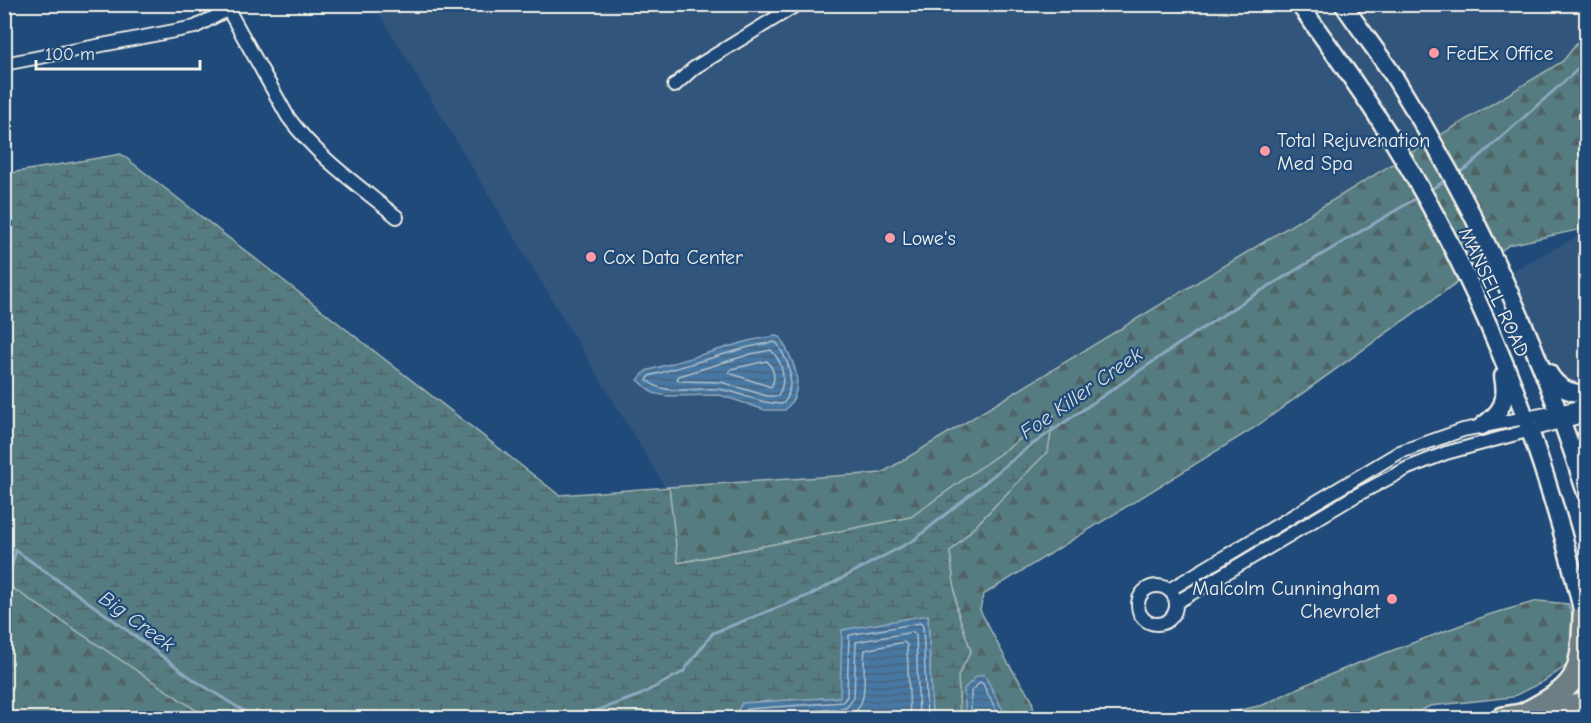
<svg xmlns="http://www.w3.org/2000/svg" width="1591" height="723" viewBox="0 0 1591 723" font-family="'Comic Neue',sans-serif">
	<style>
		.built { fill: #33547c }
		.forest { fill: url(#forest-firs); stroke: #a4b6b4; stroke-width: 1.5 }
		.wetland { fill: url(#wetland-marsh); stroke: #a4b6b4; stroke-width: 1.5 }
		.water { fill: url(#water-rules); stroke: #8ca8bf; stroke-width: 1.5 }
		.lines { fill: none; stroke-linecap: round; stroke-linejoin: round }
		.shore { stroke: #afc1cd; stroke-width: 1.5 }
		.stream { stroke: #8ca8bf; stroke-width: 3 }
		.street-casing { stroke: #f4f1e8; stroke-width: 16 }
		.secondary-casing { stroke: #f4f1e8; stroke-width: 21 }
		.highway-casing { stroke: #f4f1e8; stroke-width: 26 }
		.street { stroke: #1f4a7a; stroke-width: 12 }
		.secondary { stroke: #1f4a7a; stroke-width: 16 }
		.highway { stroke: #6d7e84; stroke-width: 21 }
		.poi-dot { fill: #ff9aa2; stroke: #1f4a7a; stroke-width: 2 }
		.labels { text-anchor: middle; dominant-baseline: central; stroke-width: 4.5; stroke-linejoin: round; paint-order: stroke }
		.poi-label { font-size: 20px; fill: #f4f1e8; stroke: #1f4a7a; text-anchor: start }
		.street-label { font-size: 20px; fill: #f4f1e8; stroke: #1f4a7a }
		.water-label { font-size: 21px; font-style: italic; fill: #dadfde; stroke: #1f4a7a }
	</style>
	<defs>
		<pattern id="forest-firs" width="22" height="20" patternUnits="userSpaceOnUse" patternTransform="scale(1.5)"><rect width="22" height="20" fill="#557b81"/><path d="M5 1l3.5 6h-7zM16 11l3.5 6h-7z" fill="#506466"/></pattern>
		<pattern id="wetland-marsh" width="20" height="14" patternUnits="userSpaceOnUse" patternTransform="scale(1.5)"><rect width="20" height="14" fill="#557b81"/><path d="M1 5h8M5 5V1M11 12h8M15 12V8" fill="none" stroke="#506466"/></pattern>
		<pattern id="water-rules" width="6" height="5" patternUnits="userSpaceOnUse" patternTransform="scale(1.5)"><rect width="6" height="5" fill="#4778a4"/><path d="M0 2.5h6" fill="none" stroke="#48627a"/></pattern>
	</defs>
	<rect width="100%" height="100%" fill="#1f4a7a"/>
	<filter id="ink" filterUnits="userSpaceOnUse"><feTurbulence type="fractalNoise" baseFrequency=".0167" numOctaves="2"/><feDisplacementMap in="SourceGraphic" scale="12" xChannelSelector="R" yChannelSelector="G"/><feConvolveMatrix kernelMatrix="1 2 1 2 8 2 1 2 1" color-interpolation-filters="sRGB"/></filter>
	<g filter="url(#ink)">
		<g class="built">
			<polygon points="1586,4 1586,32 1563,61 882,473 665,487 374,5"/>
			<polygon points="1582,234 1586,234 1586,494 1508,273"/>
		</g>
		<g class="forest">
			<polygon points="1586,32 1586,228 1509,245 1254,428 983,595 980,610 1008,663 1032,700 1035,718 960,718 958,676 971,651 957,610 950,552 1048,451 1054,415 911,517 677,563 669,487 882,473 1563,61"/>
			<polygon points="5,583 208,718 5,718"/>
			<polygon points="1538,601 1568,604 1572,615 1576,649 1570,663 1546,680 1512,697 1430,706 1406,718 1218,718 1232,712 1263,705 1300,687 1361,662 1491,614"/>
		</g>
		<polygon class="wetland" points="121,154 559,495 669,487 678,563 911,517 1054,415 1048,451 950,552 957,610 971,651 958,676 960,718 932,718 928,616 841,697 742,703 734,718 208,718 5,583 5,174"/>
		<g class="water">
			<path d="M 775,336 L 780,337 C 793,359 808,388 785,410 L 765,410 L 720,395 L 667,396 L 653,393 L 638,380 L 646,371 L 748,341 Z"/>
			<polygon points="928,615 932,718 734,718 742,703 840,697 842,630"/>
			<polygon points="984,674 1007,718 966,718 964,689 977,676"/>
		</g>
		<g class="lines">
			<g class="shore">
				<path d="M 774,342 L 777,343 C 787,361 793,369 789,391 C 788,397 787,400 782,404 C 759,404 741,392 719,389 C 696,387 664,397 647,380 L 649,376 L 749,347 Z"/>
				<path d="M 771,350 C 783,362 787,381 778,396 L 767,396 L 721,382 L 680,381 L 677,379 L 679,376 L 751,354 Z"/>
				<path d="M 767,361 C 773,368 777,378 771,387 L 729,373 L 731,369 Z"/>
				<polyline points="741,718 747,709 843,702 847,696 849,635 920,623 923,626 927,718"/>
				<polyline points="749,718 752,716 846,708 854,698 856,642 913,632 916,634 919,718"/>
				<path d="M 845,718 C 873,709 861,672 865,650 L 904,642 L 907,645 L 910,718"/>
				<polyline points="971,718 971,692 980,682 983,684 1000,718"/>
			</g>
			<g class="stream">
				<polyline points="1456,174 1468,167 1577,70 1586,57"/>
				<polyline points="1428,191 1448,179"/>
				<polyline points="4,542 108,616 194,680 255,718"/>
				<polyline points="4,578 11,569 16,550"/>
				<polyline points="577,718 640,695 683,672 713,633 812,594 914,540 1027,448 1186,339 1249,298 1420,196"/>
			</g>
			<g class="street-casing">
				<g id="street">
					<path d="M 225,4 L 288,117 C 317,157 359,186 397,217"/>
					<polyline points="4,64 195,27 227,10"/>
					<polyline points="674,86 694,68 798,4"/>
					<circle cx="1157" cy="605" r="19"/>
					<polyline points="1169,590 1400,452 1463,430 1572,409 1586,404"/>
					<polyline points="1177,602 1355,496 1408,468 1446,453 1586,415"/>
				</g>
			</g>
			<g class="secondary-casing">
				<g id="secondary">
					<path d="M 1299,4 C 1332,50 1365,95 1394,143 C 1485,292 1548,457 1586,627"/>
					<path d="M 1343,4 C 1359,28 1377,51 1393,75 C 1475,206 1540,346 1586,493"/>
					<path d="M 1548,372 C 1557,388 1569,393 1586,394"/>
					<path d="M 1482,426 C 1502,412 1508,401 1503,376"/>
					<polyline points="1586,438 1584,446 1586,462"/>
				</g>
			</g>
			<g class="highway-casing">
				<g id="highway">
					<path d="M 1522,715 C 1578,686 1582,679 1584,616"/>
					<polyline points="1503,718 1586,704"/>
				</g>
			</g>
			<use href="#street" class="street"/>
			<use href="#secondary" class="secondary"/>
			<use href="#highway" class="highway"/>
		</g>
	</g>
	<g class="poi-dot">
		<circle cx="1434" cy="53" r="6"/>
		<circle cx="1265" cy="151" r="6"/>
		<circle cx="890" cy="238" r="6"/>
		<circle cx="591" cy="257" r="6"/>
		<circle cx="1392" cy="599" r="6"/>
	</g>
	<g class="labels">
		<g class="poi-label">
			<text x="1446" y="53">FedEx Office</text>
			<text x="1277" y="140">Total Rejuvenation<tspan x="1277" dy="23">Med Spa</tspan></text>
			<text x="902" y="238">Lowe's</text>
			<text x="603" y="257">Cox Data Center</text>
			<text x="1380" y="588" text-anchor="end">Malcolm Cunningham<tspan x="1380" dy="23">Chevrolet</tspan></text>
		</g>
		<g class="street-label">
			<text transform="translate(1494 292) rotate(65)">MANSELL ROAD</text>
		</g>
		<g class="water-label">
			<text transform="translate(1081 393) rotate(-35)">Foe Killer Creek</text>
			<text transform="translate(137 621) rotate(36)">Big Creek</text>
		</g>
	</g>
	<rect width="1591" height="723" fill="none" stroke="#1f4a7a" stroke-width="24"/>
	<rect x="12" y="12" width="1567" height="699" fill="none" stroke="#f4f1e8" stroke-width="2" filter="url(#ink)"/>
	<path d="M36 60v9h164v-9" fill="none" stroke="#f4f1e8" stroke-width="3"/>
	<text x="45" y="60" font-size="18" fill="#f4f1e8" stroke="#1f4a7a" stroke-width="4.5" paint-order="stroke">100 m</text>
</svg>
